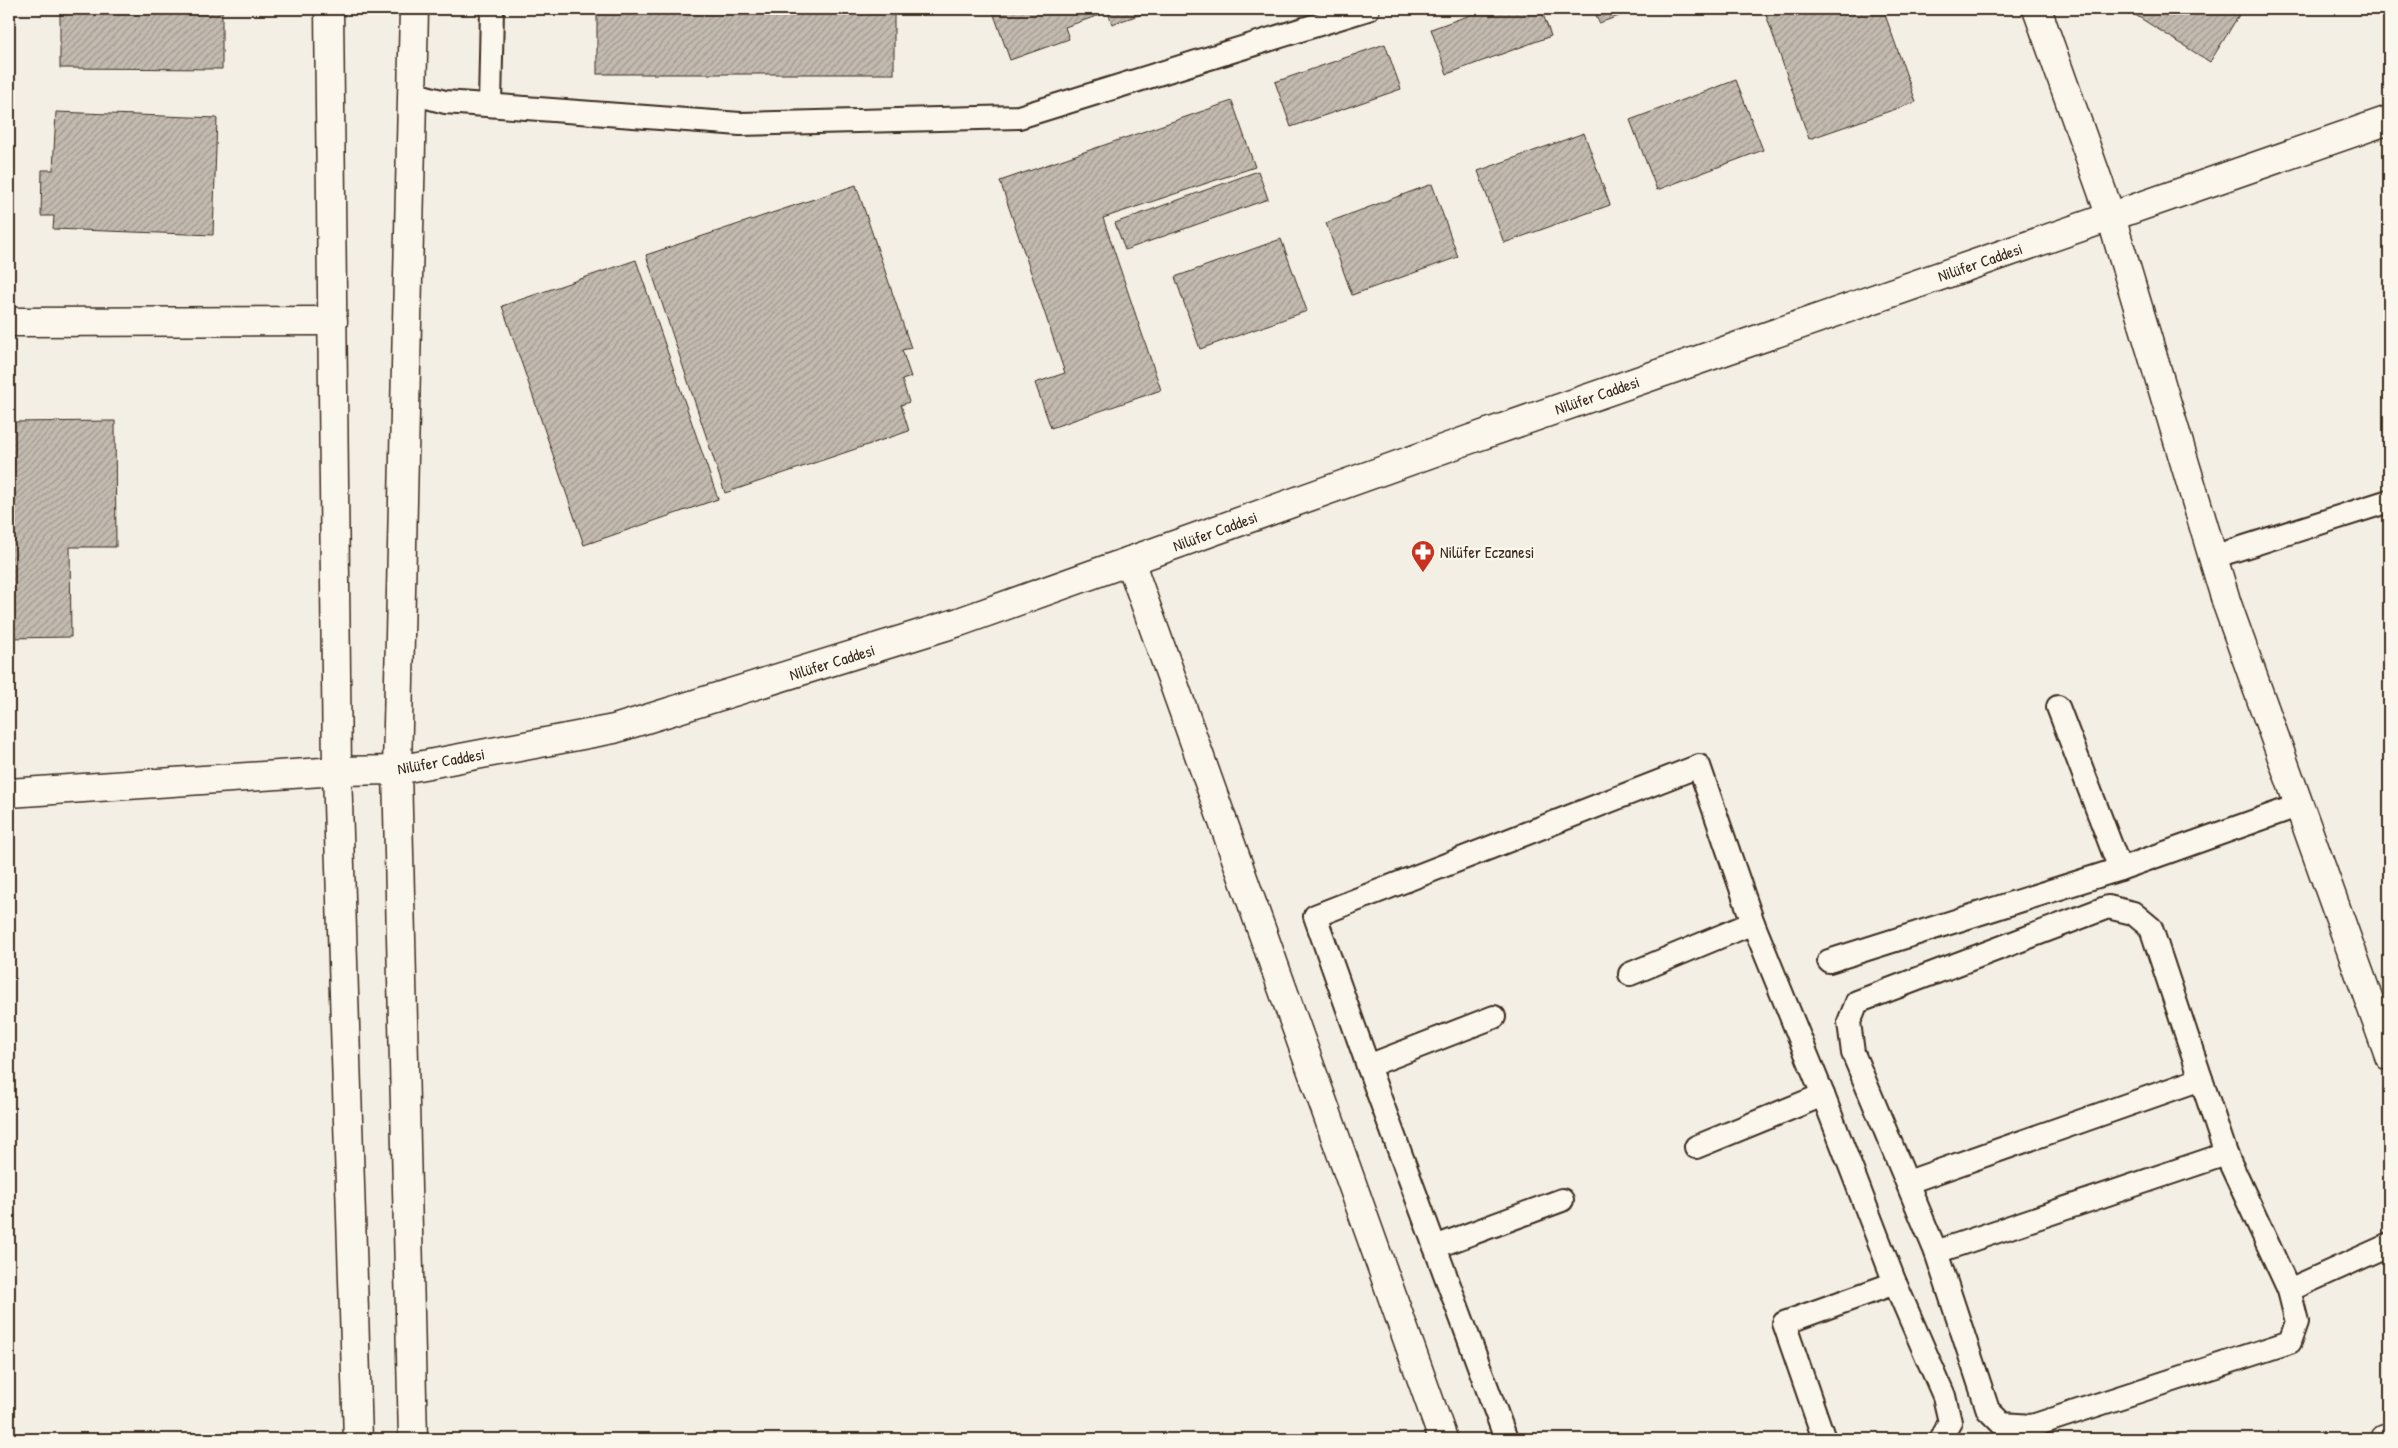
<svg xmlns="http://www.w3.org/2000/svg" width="2398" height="1448" viewBox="0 0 2398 1448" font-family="'Patrick Hand',sans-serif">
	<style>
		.building { fill: url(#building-hatch); stroke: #3b2a1e }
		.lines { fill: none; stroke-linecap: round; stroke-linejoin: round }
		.lane-casing { stroke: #3b2a1e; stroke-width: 26 }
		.street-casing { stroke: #3b2a1e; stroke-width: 31 }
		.secondary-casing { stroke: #3b2a1e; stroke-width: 31 }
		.primary-casing { stroke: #3b2a1e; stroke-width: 31 }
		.lane { stroke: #fbf7ec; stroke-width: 22 }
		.street { stroke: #fbf7ec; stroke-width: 28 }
		.secondary { stroke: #fbf7ec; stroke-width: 28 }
		.primary { stroke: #fbf7ec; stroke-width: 28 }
		.labels { text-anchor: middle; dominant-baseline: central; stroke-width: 4.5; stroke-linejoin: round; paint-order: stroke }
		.street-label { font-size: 16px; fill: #3b2a1e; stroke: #fbf7ec }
		.poi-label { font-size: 16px; fill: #3b2a1e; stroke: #fbf7ec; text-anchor: start }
	</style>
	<defs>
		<pattern id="building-hatch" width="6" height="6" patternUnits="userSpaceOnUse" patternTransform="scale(1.25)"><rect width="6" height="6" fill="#c3bbb0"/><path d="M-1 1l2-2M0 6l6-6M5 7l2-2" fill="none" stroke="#a0988f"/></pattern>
	</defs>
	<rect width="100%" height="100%" fill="#f3efe4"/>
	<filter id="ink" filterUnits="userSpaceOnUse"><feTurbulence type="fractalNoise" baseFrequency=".02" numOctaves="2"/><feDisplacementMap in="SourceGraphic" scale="10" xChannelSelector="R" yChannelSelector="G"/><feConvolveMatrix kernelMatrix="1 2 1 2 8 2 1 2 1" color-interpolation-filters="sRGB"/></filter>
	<g filter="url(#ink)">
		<g class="building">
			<polygon points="60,9 222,9 222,69 60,68"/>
			<rect x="597" y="9" width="297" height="65"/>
			<polygon points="992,9 1157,9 1112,24 1108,12 1065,27 1069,39 1010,60"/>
			<polygon points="1487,9 1541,9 1551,36 1447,74 1431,29"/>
			<polygon points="1594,9 1639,9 1599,23"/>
			<polygon points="1764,9 1883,9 1916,102 1809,139"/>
			<polygon points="2126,9 2229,9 2239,15 2210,62"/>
			<polygon points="1385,44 1401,89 1291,127 1275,82"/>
			<polygon points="1736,80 1763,150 1657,190 1630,120"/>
			<polygon points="1232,101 1255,167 1103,218 1161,390 1051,428 1035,383 1065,373 1000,181"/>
			<polygon points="56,112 217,118 213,235 53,229 54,216 41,216 42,170 53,170"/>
			<polygon points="1584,133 1610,205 1504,243 1478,171"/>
			<polygon points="1258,171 1268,199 1125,250 1115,223"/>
			<polygon points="1432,184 1458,257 1352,295 1326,223"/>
			<polygon points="856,185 911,348 902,350 911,377 902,380 909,402 901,405 909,431 725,493 646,255"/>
			<polygon points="1281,239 1307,311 1200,349 1175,277"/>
			<polygon points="636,260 718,499 584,545 502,306"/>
			<polygon points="115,421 116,547 70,547 71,637 9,638 9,422"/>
		</g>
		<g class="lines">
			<g class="lane-casing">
				<g id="lane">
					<polyline points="412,93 445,102 740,124 1019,117 1368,9"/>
					<polyline points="490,105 492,9"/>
					<polyline points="2213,557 2389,501"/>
					<polyline points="2058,707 2120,869"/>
					<polygon points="2108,907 2133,913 2151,928 2226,1154 2289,1290 2297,1322 2290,1342 2032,1426 2002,1424 1988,1410 1936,1252 1853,1053 1849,1022 1857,1002"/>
					<polyline points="1829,961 2120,869 2300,805"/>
					<polyline points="1630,974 1753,923"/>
					<polyline points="1368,1066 1494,1017"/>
					<polyline points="1696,1147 1823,1095"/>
					<polyline points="1908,1182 2201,1079"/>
					<polyline points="1435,1247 1562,1200"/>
					<polyline points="1936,1252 2226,1154"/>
					<polyline points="2289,1290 2389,1245"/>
					<polyline points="1506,1439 1368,1066 1315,916 1699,766 1753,923 1823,1095 1895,1283 1944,1396 1950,1422 1940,1439"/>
					<polyline points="1824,1439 1784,1323 1895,1283"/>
				</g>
			</g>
			<g class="street-casing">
				<g id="street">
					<polyline points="2037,9 2111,217 2227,604 2389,1056"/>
					<polyline points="9,322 333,321"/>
					<polyline points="1130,561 1443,1439"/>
					<polyline points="2385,1439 2389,1438"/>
				</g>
			</g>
			<g class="secondary-casing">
				<polyline id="secondary" points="9,793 337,771 397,770 614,729 959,622 1468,440 2389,120"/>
			</g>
			<g class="primary-casing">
				<g id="primary">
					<polyline points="329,9 337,771 358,1439"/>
					<polyline points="413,1439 397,770 414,9"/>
				</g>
			</g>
			<use href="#lane" class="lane"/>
			<use href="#street" class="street"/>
			<use href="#secondary" class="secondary"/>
			<use href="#primary" class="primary"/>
		</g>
	</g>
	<defs>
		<g id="pharmacy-pin" transform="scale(1.25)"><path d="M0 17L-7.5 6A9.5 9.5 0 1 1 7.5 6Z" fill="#c8321e" stroke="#fbf7ec"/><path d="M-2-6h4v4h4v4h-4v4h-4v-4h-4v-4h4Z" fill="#fff"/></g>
	</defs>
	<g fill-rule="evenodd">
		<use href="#pharmacy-pin" x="1423" y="552"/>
	</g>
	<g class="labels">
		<g class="street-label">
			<text transform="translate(1980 262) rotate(-19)">Nilüfer Caddesi</text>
			<text transform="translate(1597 395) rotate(-19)">Nilüfer Caddesi</text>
			<text transform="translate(1215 531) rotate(-20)">Nilüfer Caddesi</text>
			<text transform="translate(832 662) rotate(-17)">Nilüfer Caddesi</text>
			<text transform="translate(441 761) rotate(-10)">Nilüfer Caddesi</text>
		</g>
		<g class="poi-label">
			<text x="1440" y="552">Nilüfer Eczanesi</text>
		</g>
	</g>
	<rect width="2398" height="1448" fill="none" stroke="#fbf7ec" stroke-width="30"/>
	<rect x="15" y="15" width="2368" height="1418" fill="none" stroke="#3b2a1e" stroke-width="2" filter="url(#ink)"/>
</svg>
